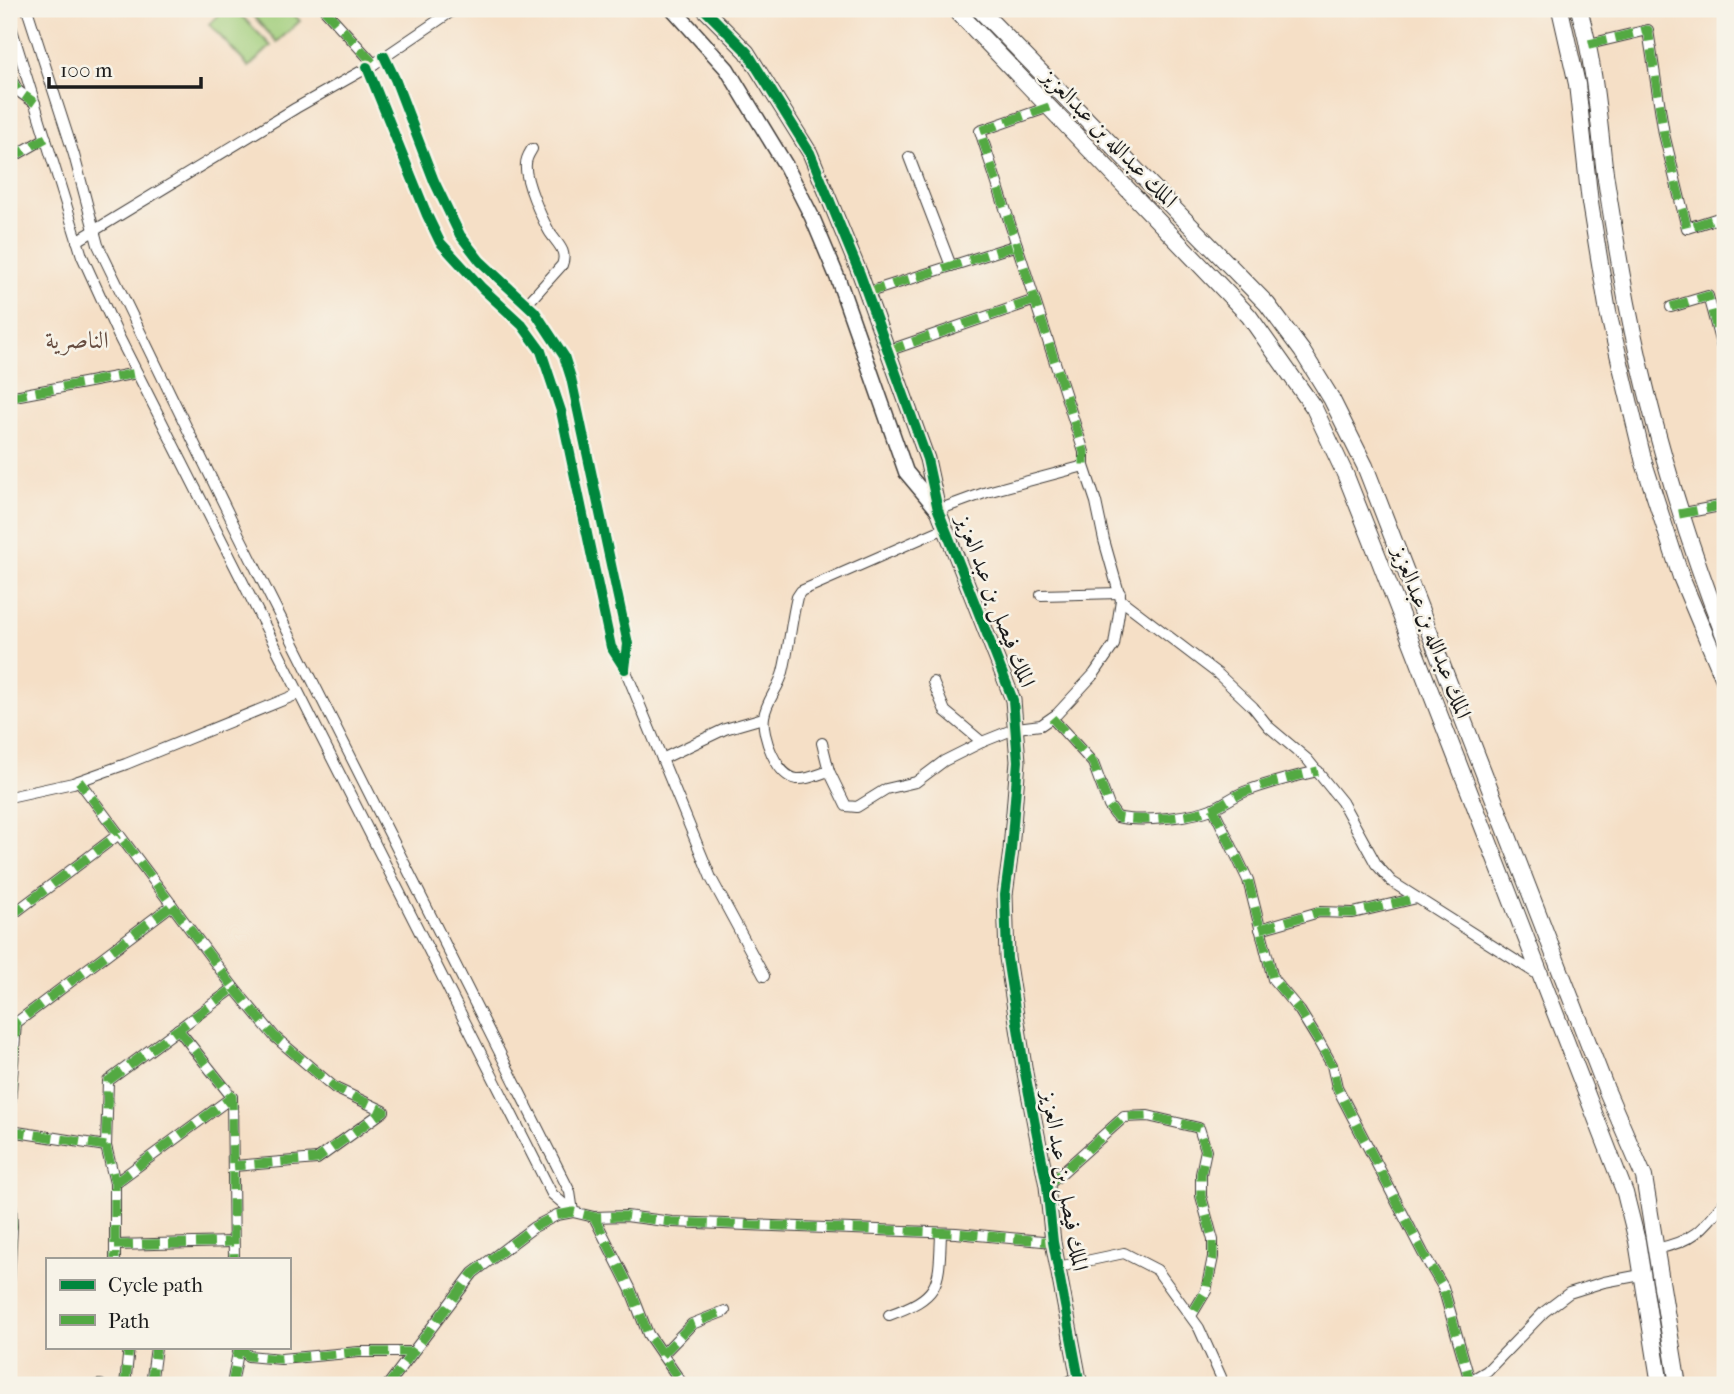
<svg xmlns="http://www.w3.org/2000/svg" width="1734" height="1394" viewBox="0 0 1734 1394" font-family="'IM FELL French Canon',Amiri,serif">
	<style>
		.green { fill: #a1ce7c; stroke: #5e754c; stroke-width: 2 }
		.lines { fill: none; stroke-linecap: round; stroke-linejoin: round }
		.street-casing { stroke: #3d3936; stroke-width: 12 }
		.secondary-casing { stroke: #3d3936; stroke-width: 17 }
		.primary-casing { stroke: #3d3936; stroke-width: 18 }
		.street { stroke: #fff; stroke-width: 10 }
		.secondary { stroke: #fff; stroke-width: 14 }
		.primary { stroke: #fff; stroke-width: 16 }
		.quiet { stroke: #52a943; stroke-width: 9; stroke-dasharray: 18 9; stroke-linecap: butt }
		.cycleway-casing { stroke: #f7f3e8; stroke-width: 15 }
		.cycleway { stroke: #00873e; stroke-width: 10 }
		.labels { text-anchor: middle; dominant-baseline: central; stroke-width: 5; stroke-linejoin: round; paint-order: stroke }
		.street-label { font-size: 23px; fill: #1c1c1c; stroke: #f7f3e8 }
		.neighbourhood-label { font-size: 24px; fill: #664d41; stroke: #f7f3e8 }
	</style>
	<rect width="100%" height="100%" fill="#f7f3e8"/>
	<filter id="ink" filterUnits="userSpaceOnUse"><feTurbulence type="fractalNoise" baseFrequency=".0143" numOctaves="2"/><feDisplacementMap in="SourceGraphic" scale="14" xChannelSelector="R" yChannelSelector="G"/><feConvolveMatrix kernelMatrix="1 2 1 2 8 2 1 2 1" color-interpolation-filters="sRGB"/></filter>
	<filter id="wash" filterUnits="userSpaceOnUse"><feTurbulence type="fractalNoise" baseFrequency=".00686" numOctaves="4" result="noise"/><feDisplacementMap in="SourceGraphic" scale="28" xChannelSelector="R" yChannelSelector="G"/><feGaussianBlur stdDeviation="1.57" result="paint"/><feColorMatrix in="noise" values="0 0 0 0 0 0 0 0 0 0 0 0 0 0 0 0 0 1.4 0 .05"/><feComposite in="paint" operator="in"/></filter>
	<g filter="url(#wash)">
		<rect width="100%" height="100%" fill="#f5dfc6"/>
		<g class="green">
			<polygon points="225,9 235,9 271,46 249,67 209,24"/>
			<polygon points="247,9 289,9 300,21 277,42"/>
		</g>
	</g>
	<g filter="url(#ink)">
		<g class="lines">
			<g class="street-casing">
				<g id="street">
					<polyline points="27,9 74,155 98,245 235,527 570,1192 573,1212"/>
					<polyline points="324,9 374,64"/>
					<polyline points="9,20 82,256 118,335 552,1194 573,1212"/>
					<polyline points="1589,44 1648,30 1664,134 1687,228 1725,216"/>
					<polyline points="367,67 427,215 440,242 482,288 522,325 541,351 561,411 611,647 625,669 628,644 571,378 564,356 535,312 480,261 460,235 434,181 395,79 384,56"/>
					<polyline points="9,74 18,91 35,103"/>
					<polyline points="1049,107 980,131 1084,452 1084,466"/>
					<polyline points="909,157 951,266"/>
					<polyline points="9,159 46,138"/>
					<polyline points="77,241 296,108 374,64 455,9"/>
					<polyline points="866,293 1017,245"/>
					<path d="M 527,304 L 562,265 C 568,250 556,243 549,231 C 541,217 524,179 526,164 C 526,158 529,154 532,149"/>
					<polyline points="1671,307 1708,296 1725,359"/>
					<polyline points="887,351 1035,300"/>
					<polyline points="9,397 137,373"/>
					<polyline points="938,510 987,492 1084,466 1096,502 1104,540 1121,600 1218,674 1253,707 1269,727 1307,759 1342,802 1376,864 1392,882 1540,976"/>
					<polyline points="1679,514 1725,505"/>
					<polyline points="1041,595 1120,593"/>
					<polyline points="625,669 711,878 764,976"/>
					<polyline points="933,682 945,711 982,742"/>
					<path d="M 1052,718 L 1093,763 L 1109,806 L 1117,817 C 1140,823 1192,817 1214,808 C 1225,803 1234,796 1244,792 C 1268,783 1292,777 1318,771"/>
					<polyline points="822,743 829,771 846,806 857,807 886,789 916,782 944,761 982,742 1017,728 1041,725 1057,714 1094,674 1114,645 1121,600"/>
					<polyline points="662,759 725,729 763,718"/>
					<path d="M 829,771 C 819,774 807,780 797,779 C 777,777 761,735 764,717 C 766,701 779,688 783,672 C 789,648 791,622 797,597 L 801,591 L 945,528"/>
					<polyline points="9,797 73,783 126,764 298,694"/>
					<polyline points="1213,808 1248,880 1273,979 1300,1011 1319,1042 1332,1065 1337,1087 1423,1253 1443,1287 1471,1385"/>
					<polyline points="9,917 119,834"/>
					<polyline points="1260,929 1319,912 1353,913 1417,898"/>
					<polyline points="234,988 275,1037 335,1088 384,1111 317,1159 234,1166"/>
					<polyline points="178,1029 232,1097 234,1259"/>
					<polyline points="9,1118 16,1023 172,905"/>
					<polyline points="9,1134 17,1132 106,1146 108,1081 234,988 79,781"/>
					<polyline points="106,1146 115,1183 115,1259"/>
					<polyline points="9,1157 12,1226 9,1283"/>
					<polyline points="115,1183 232,1097"/>
					<polyline points="1047,1186 1124,1117 1148,1116 1199,1128 1206,1150 1201,1174 1201,1196 1213,1240 1213,1257 1206,1291 1191,1316"/>
					<polyline points="594,1217 630,1288 648,1334 683,1385"/>
					<polyline points="115,1245 233,1242"/>
					<path d="M 1656,1249 C 1694,1241 1702,1230 1725,1201"/>
					<polyline points="1058,1267 1124,1253 1157,1270 1199,1328 1221,1377 1220,1385"/>
					<path d="M 889,1315 C 941,1296 939,1286 941,1233"/>
					<polyline points="241,1347 248,1356 281,1359 359,1352 412,1352"/>
					<polyline points="662,1355 692,1324 725,1311"/>
					<polyline points="98,1385 101,1385"/>
					<polyline points="125,1385 129,1347"/>
					<polyline points="151,1385 156,1347"/>
					<polyline points="232,1385 239,1347"/>
					<polyline points="388,1385 473,1273 534,1227 557,1215 573,1212 594,1217 626,1216 672,1222 956,1233 1053,1242"/>
					<polyline points="1063,1385 1079,1376"/>
					<polyline points="1463,1385 1487,1371 1544,1312 1569,1293 1604,1282 1641,1275"/>
				</g>
			</g>
			<g class="secondary-casing">
				<g id="secondary">
					<polyline points="673,9 727,69 786,166 812,217 838,279 906,472 937,509"/>
					<polyline points="704,9 747,52 810,153 860,274 927,459 938,510 1013,700 1018,761 1011,850 1005,895 1007,958 1025,1073 1047,1186 1053,1242 1080,1385"/>
				</g>
			</g>
			<g class="primary-casing">
				<g id="primary">
					<polyline points="955,9 1249,316 1314,408 1346,476 1379,559 1625,1193 1637,1241 1660,1385"/>
					<polyline points="979,9 1267,304 1302,351 1331,398 1365,466 1606,1089 1644,1177 1678,1385"/>
					<polyline points="1560,9 1577,84 1590,203 1608,312 1644,463 1681,577 1725,682"/>
					<path d="M 1579,9 C 1594,61 1598,113 1604,166 C 1609,201 1615,236 1621,271 C 1643,397 1679,519 1725,638"/>
				</g>
			</g>
			<use href="#street" class="street"/>
			<use href="#secondary" class="secondary"/>
			<use href="#primary" class="primary"/>
			<g class="quiet">
				<polyline points="324,9 374,64"/>
				<polyline points="1589,44 1648,30 1664,134 1687,228 1725,216"/>
				<polyline points="9,74 18,91 35,103"/>
				<polyline points="1049,107 980,131 1084,452 1084,466"/>
				<polyline points="9,159 46,138"/>
				<polyline points="866,293 1017,245"/>
				<polyline points="1671,307 1708,296 1725,359"/>
				<polyline points="887,351 1035,300"/>
				<polyline points="9,397 137,373"/>
				<polyline points="1679,514 1725,505"/>
				<path d="M 1052,718 L 1093,763 L 1109,806 L 1117,817 C 1140,823 1192,817 1214,808 C 1225,803 1234,796 1244,792 C 1268,783 1292,777 1318,771"/>
				<polyline points="1213,808 1248,880 1273,979 1300,1011 1319,1042 1332,1065 1337,1087 1423,1253 1443,1287 1471,1385"/>
				<polyline points="9,917 119,834"/>
				<polyline points="1260,929 1319,912 1353,913 1417,898"/>
				<polyline points="234,988 275,1037 335,1088 384,1111 317,1159 234,1166"/>
				<polyline points="178,1029 232,1097 234,1259"/>
				<polyline points="9,1118 16,1023 172,905"/>
				<polyline points="9,1134 17,1132 106,1146 108,1081 234,988 79,781"/>
				<polyline points="106,1146 115,1183 115,1259"/>
				<polyline points="9,1157 12,1226 9,1283"/>
				<polyline points="115,1183 232,1097"/>
				<polyline points="1047,1186 1124,1117 1148,1116 1199,1128 1206,1150 1201,1174 1201,1196 1213,1240 1213,1257 1206,1291 1191,1316"/>
				<polyline points="594,1217 630,1288 648,1334 683,1385"/>
				<polyline points="115,1245 233,1242"/>
				<polyline points="241,1347 248,1356 281,1359 359,1352 412,1352"/>
				<polyline points="662,1355 692,1324 725,1311"/>
				<polyline points="98,1385 101,1385"/>
				<polyline points="125,1385 129,1347"/>
				<polyline points="151,1385 156,1347"/>
				<polyline points="232,1385 239,1347"/>
				<polyline points="388,1385 473,1273 534,1227 557,1215 573,1212 594,1217 626,1216 672,1222 956,1233 1053,1242"/>
			</g>
			<g class="cycleway-casing">
				<g id="cycleway">
					<polyline points="704,9 747,52 810,153 860,274 927,459 938,510 1013,700 1018,761 1011,850 1005,895 1007,958 1025,1073 1047,1186 1053,1242 1080,1385"/>
					<polyline points="367,67 427,215 440,242 482,288 522,325 541,351 561,411 611,647 625,669 628,644 571,378 564,356 535,312 480,261 460,235 434,181 395,79 384,56"/>
				</g>
			</g>
			<use href="#cycleway" class="cycleway"/>
		</g>
	</g>
	<g class="labels">
		<g class="street-label">
			<text transform="translate(1110 138) rotate(46)">الملك عبدالله بن عبدالعزيز</text>
			<text transform="translate(996 601) rotate(69)">الملك فيصل بن عبد العزيز</text>
			<text transform="translate(1432 632) rotate(69)">الملك عبدالله بن عبدالعزيز</text>
			<text transform="translate(1065 1181) rotate(80)">الملك فيصل بن عبد العزيز</text>
		</g>
		<g class="neighbourhood-label">
			<text x="77" y="340">الناصرية</text>
		</g>
	</g>
	<rect width="1734" height="1394" fill="none" stroke="#f7f3e8" stroke-width="35"/>
	<rect x="46" y="1258" width="245" height="91" fill="#f7f3e8" stroke="#9f9d96" stroke-width="2"/>
	<rect x="60" y="1280" width="35" height="10" fill="#00873e" stroke="#9f9d96" stroke-width="2"/>
	<text x="108" y="1292" font-size="21" fill="#1c1c1c">Cycle path</text>
	<rect x="60" y="1315" width="35" height="10" fill="#52a943" stroke="#9f9d96" stroke-width="2"/>
	<text x="108" y="1328" font-size="21" fill="#1c1c1c">Path</text>
	<path d="M49 77v10h152v-10" fill="none" stroke="#1c1c1c" stroke-width="3.5"/>
	<text x="60" y="77" font-size="21" fill="#1c1c1c" stroke="#f7f3e8" stroke-width="5" paint-order="stroke">100 m</text>
</svg>
